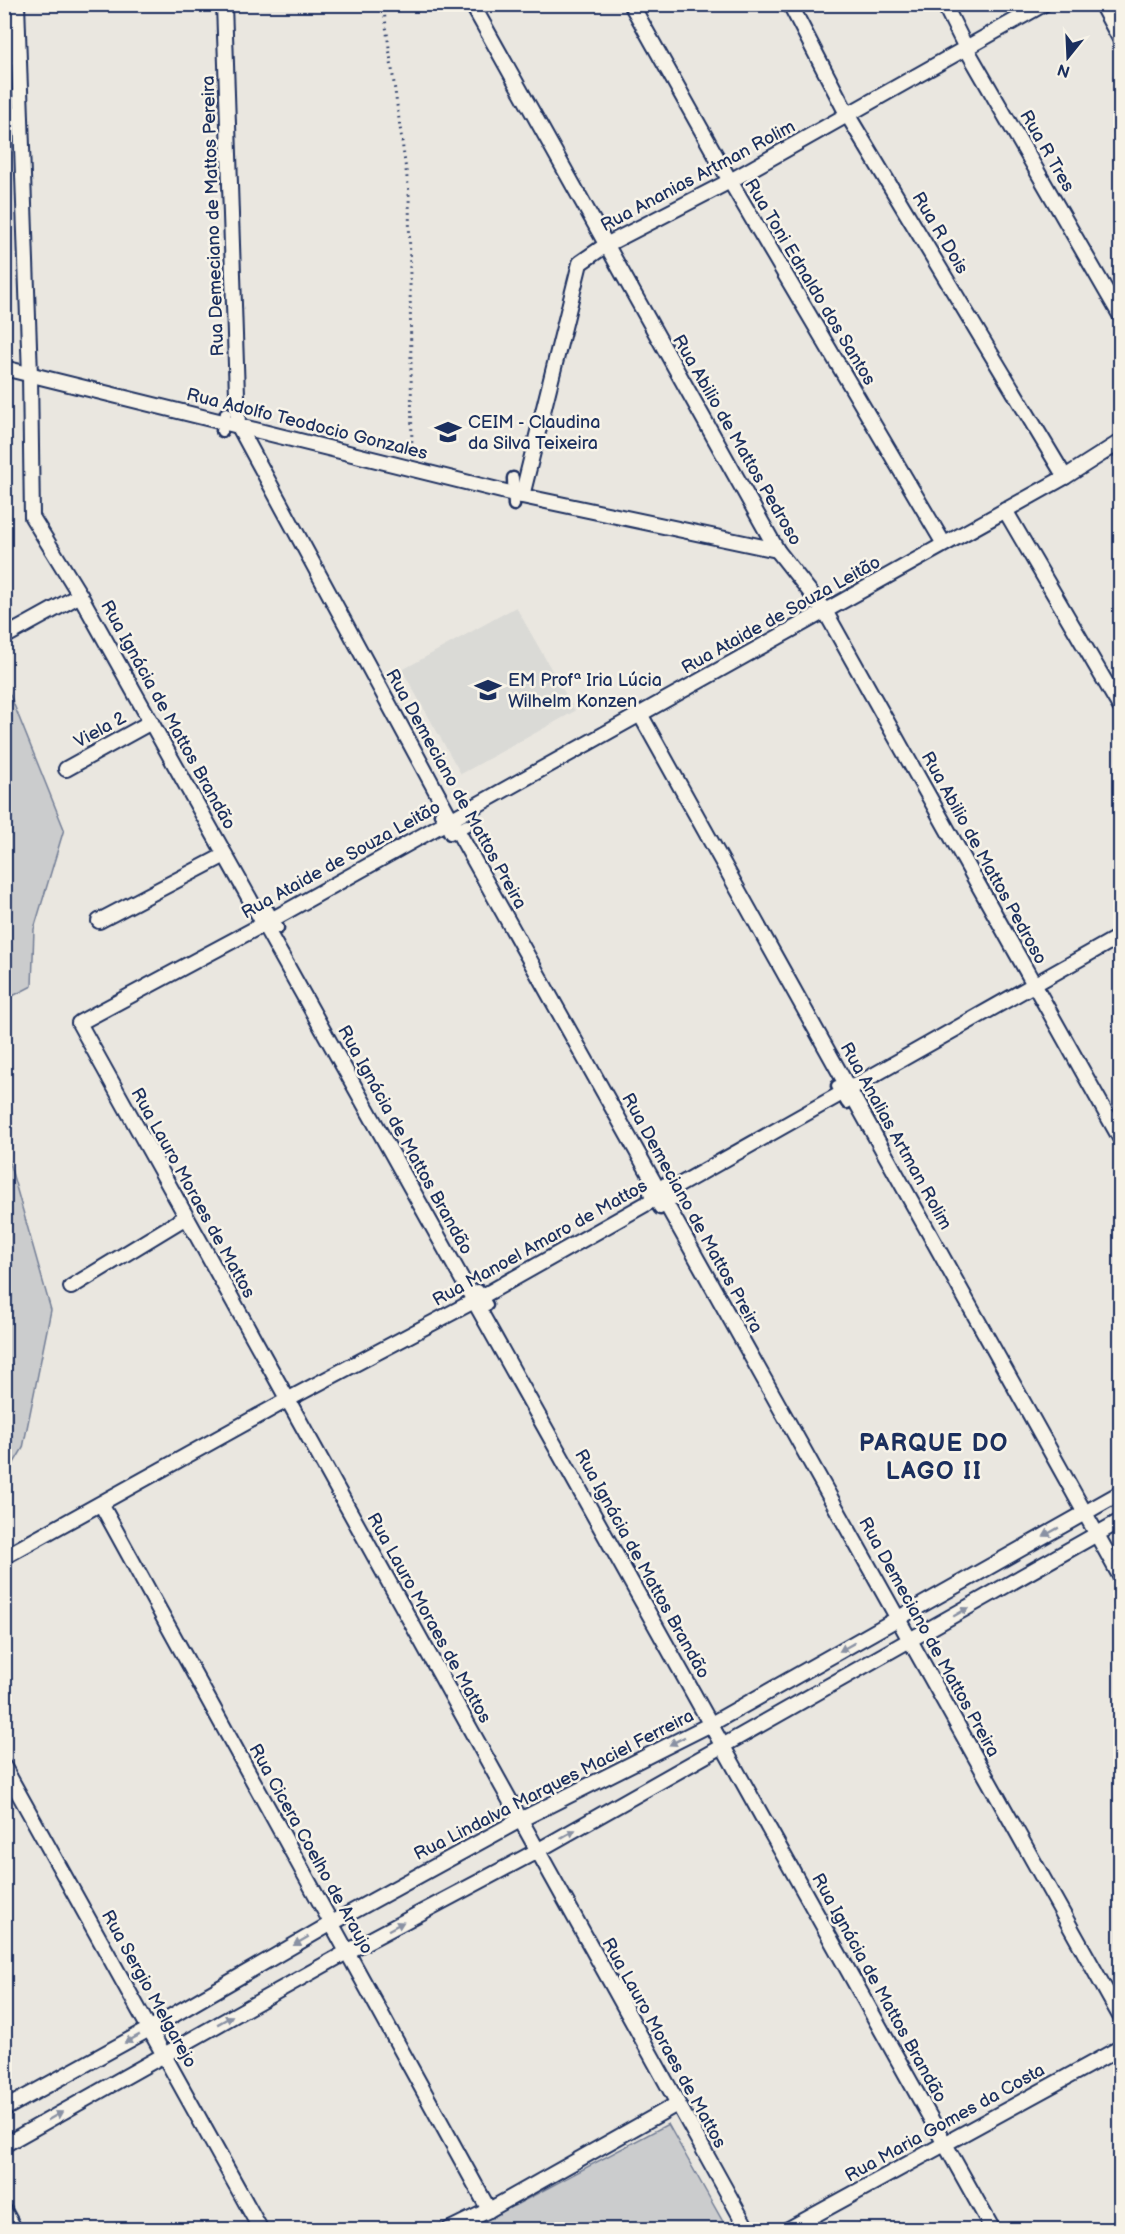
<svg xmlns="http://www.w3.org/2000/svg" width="1125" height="2234" viewBox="0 0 1125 2234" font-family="'Balsamiq Sans',sans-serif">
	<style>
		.built { fill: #dadad6 }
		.green { fill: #cbcccd; stroke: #737e96; stroke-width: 1.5 }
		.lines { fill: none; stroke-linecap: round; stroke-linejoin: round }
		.pedestrian-casing { stroke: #1b2f5e; stroke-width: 15 }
		.minor-casing { stroke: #1b2f5e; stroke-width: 18 }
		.path { stroke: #1b2f5e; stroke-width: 3; stroke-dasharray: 1.5 4.5; stroke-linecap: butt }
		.pedestrian { stroke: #f7f3e8; stroke-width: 10 }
		.minor { stroke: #f7f3e8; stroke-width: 14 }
		.oneway { fill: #8991a3 }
		.labels { text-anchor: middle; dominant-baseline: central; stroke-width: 5; stroke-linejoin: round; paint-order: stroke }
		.street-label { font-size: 18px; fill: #1b2f5e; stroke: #f7f3e8 }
		.poi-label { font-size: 18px; fill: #1b2f5e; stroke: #f7f3e8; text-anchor: start }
		.district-label { font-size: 24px; font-weight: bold; letter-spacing: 1.5px; fill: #1b2f5e; stroke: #f7f3e8 }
	</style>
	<rect width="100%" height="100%" fill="#eae7e0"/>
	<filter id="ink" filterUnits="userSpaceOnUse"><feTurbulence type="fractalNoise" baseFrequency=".0167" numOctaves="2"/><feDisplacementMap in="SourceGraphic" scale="12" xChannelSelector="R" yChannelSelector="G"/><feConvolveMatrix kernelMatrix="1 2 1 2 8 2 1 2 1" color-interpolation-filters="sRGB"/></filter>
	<g filter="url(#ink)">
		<polygon class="built" points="516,607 575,711 461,774 402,670"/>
		<g class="green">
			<polygon points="4,680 64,829 34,929 32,986 5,1000"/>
			<polygon points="4,1144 51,1310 23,1448 5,1478"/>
			<polygon points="668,2124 727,2229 453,2230 503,2202 514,2206"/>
		</g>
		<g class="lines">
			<g class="pedestrian-casing">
				<g id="pedestrian">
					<polyline points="222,431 226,413"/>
					<polyline points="513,478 514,505"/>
					<polyline points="440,814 450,834 467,825"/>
					<polyline points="268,910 278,928"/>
					<polyline points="837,1086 847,1103"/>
					<polyline points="665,1183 675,1199"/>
					<polyline points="649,1193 660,1209"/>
					<polyline points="478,1290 487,1305"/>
				</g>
			</g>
			<g class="minor-casing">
				<g id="minor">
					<polyline points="17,4 30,375 32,517 80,595 993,2230"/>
					<polyline points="224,4 238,425 451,819 1120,2016"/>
					<polyline points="472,4 777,550 825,611 1120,1138"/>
					<polyline points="631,4 730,181 944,544"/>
					<polyline points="790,4 847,114 1065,477"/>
					<polyline points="944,4 966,48 1120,315"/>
					<polyline points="1101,4 1120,39"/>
					<polyline points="4,368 522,496 777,550"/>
					<polyline points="522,496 580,263 606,245 730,181 1044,4"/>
					<polyline points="1005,510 1120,707"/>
					<polyline points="4,637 80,595"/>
					<polyline points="640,714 1120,1576"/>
					<polyline points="66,769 151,722"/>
					<polyline points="99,921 225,855"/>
					<polyline points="71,1287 186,1217"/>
					<polyline points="101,1504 489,2210"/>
					<polyline points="4,1557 287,1400 474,1301 1120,936"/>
					<polyline points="4,1767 261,2230"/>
					<polyline points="4,2109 151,2028 332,1923 520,1820 711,1724 1120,1493"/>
					<polyline points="4,2145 347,1952 537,1851 1120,1521"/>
					<polyline points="4,2210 15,2230"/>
					<polyline points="448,2230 489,2210 677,2104"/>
					<polyline points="748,2230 79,1023 264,924 1065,477 1120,442"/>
					<polyline points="787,2230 1120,2048"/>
				</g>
			</g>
			<polyline class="path" points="383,4 409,192 412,454"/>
			<use href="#pedestrian" class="pedestrian"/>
			<use href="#minor" class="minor"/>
		</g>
		<defs><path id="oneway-solid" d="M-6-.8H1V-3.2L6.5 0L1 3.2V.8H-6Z" transform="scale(1.5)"/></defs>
		<g class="oneway">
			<use href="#oneway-solid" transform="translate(1051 1532) rotate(151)"/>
			<use href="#oneway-solid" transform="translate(961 1612) rotate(-30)"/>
			<use href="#oneway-solid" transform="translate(847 1647) rotate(151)"/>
			<use href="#oneway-solid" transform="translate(677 1741) rotate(153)"/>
			<use href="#oneway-solid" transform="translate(568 1834) rotate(-29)"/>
			<use href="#oneway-solid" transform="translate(396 1926) rotate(-28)"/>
			<use href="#oneway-solid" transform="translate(301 1941) rotate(150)"/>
			<use href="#oneway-solid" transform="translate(225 2020) rotate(-29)"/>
			<use href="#oneway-solid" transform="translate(132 2039) rotate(151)"/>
			<use href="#oneway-solid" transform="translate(55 2116) rotate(-30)"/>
		</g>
	</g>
	<defs>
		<g id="school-bare" transform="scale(2.07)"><path d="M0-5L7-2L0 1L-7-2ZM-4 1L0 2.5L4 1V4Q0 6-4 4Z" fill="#1b2f5e" stroke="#f7f3e8" stroke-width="2.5" paint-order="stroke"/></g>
	</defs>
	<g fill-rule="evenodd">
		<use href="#school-bare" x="448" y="432"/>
		<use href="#school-bare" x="488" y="690"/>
	</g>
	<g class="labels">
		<g class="street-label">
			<text transform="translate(1047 151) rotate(60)">Rua R Tres</text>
			<text transform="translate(698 176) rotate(-28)">Rua Ananias Artman Rolim</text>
			<text transform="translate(213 216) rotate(-92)">Rua Demeciano de Mattos Pereira</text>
			<text transform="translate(940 233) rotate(59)">Rua R Dois</text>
			<text transform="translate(810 282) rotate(59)">Rua Toni Ednaldo dos Santos</text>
			<text transform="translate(307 424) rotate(14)">Rua Adolfo Teodocio Gonzales</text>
			<text transform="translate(737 440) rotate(60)">Rua Abilio de Mattos Pedroso</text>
			<text transform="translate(781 615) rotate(-29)">Rua Ataide de Souza Leitão</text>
			<text transform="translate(168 715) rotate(61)">Rua Ignácia de Mattos Brandão</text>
			<text transform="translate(100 730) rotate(-29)">Viela 2</text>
			<text transform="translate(456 789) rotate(61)">Rua Demeciano de Mattos Preira</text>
			<text transform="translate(984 858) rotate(61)">Rua Abilio de Mattos Pedroso</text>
			<text transform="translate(341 860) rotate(-29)">Rua Ataide de Souza Leitão</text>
			<text transform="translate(896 1136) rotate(61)">Rua Analias Artman Rolim</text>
			<text transform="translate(405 1140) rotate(61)">Rua Ignácia de Mattos Brandão</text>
			<text transform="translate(193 1193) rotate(61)">Rua Lauro Moraes de Mattos</text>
			<text transform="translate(692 1213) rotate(61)">Rua Demeciano de Mattos Preira</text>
			<text transform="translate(540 1243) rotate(-29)">Rua Manoel Amaro de Mattos</text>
			<text transform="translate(642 1564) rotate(61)">Rua Ignácia de Mattos Brandão</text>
			<text transform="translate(429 1618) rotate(61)">Rua Lauro Moraes de Mattos</text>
			<text transform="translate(929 1637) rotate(61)">Rua Demeciano de Mattos Preira</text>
			<text transform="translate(554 1785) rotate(-27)">Rua Lindalva Marques Maciel Ferreira</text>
			<text transform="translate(311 1849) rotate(61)">Rua Cicera Coelho de Araujo</text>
			<text transform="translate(879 1988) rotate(61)">Rua Ignácia de Mattos Brandão</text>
			<text transform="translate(149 1989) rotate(61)">Rua Sergio Melgarejo</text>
			<text transform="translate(664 2043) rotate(61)">Rua Lauro Moraes de Mattos</text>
			<text transform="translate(945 2123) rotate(-29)">Rua Maria Gomes da Costa</text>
		</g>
		<g class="poi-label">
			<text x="468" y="422">CEIM - Claudina<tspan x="468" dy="21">da Silva Teixeira</tspan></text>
			<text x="508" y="680">EM Profª Iria Lúcia<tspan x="508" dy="21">Wilhelm Konzen</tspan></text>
		</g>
		<g class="district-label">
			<text x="934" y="1443">PARQUE DO<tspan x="934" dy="28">LAGO II</tspan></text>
		</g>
	</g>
	<rect width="1125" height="2234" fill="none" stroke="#f7f3e8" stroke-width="24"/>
	<rect x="12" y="12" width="1101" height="2210" fill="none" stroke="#1b2f5e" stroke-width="2" filter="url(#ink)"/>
	<g transform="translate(1068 57) rotate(198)" stroke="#f7f3e8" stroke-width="4.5" paint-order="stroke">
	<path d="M0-4.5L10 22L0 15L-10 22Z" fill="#1b2f5e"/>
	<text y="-9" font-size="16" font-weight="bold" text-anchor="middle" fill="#1b2f5e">N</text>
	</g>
</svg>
